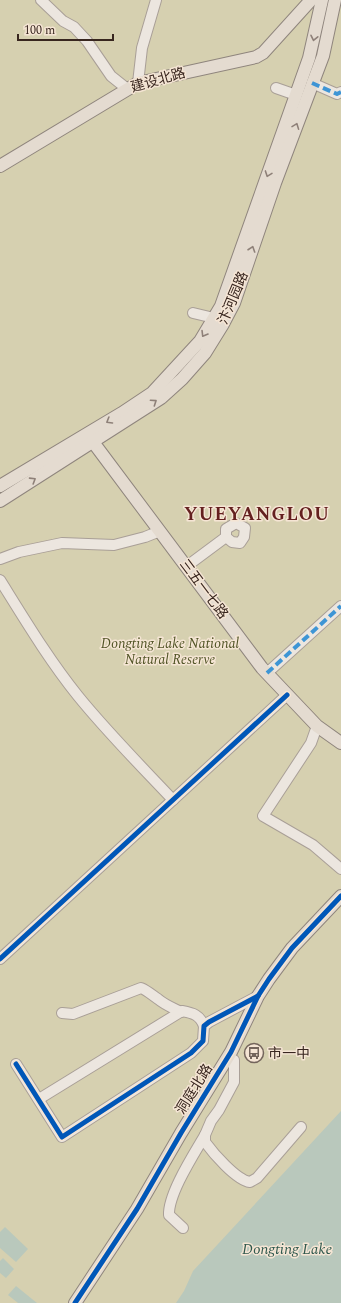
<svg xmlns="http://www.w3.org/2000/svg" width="341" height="1303" viewBox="0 0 341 1303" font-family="Spectral,'Noto Sans SC',serif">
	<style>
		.green { fill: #d6d0b0 }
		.water { fill: #b9c8bc }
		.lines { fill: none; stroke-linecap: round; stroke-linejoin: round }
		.minor-casing { stroke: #a99f97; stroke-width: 12 }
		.major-casing { stroke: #8f857d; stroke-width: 14 }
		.minor { stroke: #ece6df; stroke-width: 10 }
		.major { stroke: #e4dbd0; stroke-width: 12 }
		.quiet { stroke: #3e95d5; stroke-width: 4; stroke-dasharray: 8 4; stroke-linecap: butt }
		.cycleway-casing { stroke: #f5e5d4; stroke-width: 8 }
		.cycleway { stroke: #0057b8; stroke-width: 5 }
		.oneway { stroke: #8e8078 }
		.labels { text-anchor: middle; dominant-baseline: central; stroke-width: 3; stroke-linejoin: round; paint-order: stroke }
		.street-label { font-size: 14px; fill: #38261f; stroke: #f5e5d4 }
		.park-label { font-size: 14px; font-style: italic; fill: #515426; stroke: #f5e5d4 }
		.poi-label { font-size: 14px; fill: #38261f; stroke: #f5e5d4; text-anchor: start }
		.water-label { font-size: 15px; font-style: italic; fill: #2e584d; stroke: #f5e5d4 }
		.district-label { font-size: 18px; font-weight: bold; letter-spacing: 1px; fill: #64201f; stroke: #f5e5d4 }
	</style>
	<rect width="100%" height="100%" fill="#e4d9cd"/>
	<rect class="green" x="0" y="0" width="341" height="1303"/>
	<g class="water">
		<polygon points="341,1111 341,1303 176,1303 184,1291 193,1271"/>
		<polygon points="5,1227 28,1249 16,1262 0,1248 0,1232"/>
		<polygon points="3,1258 14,1269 6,1278 0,1273 0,1261"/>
		<polygon points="16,1286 37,1303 18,1303 8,1295"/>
	</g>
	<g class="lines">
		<g class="minor-casing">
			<g id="minor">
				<polyline points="41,0 63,21 74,27 87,41 111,76 126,88"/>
				<polyline points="138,83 142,48 156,0"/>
				<polyline points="312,83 337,94 341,92"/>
				<polyline points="276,88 296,95"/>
				<polyline points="193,313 214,318"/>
				<polyline points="0,559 19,552 62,543 114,545 145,537 160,531"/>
				<polyline points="187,566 226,537 226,529 236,523 245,528 244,537 240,543 232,542 226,537"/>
				<path d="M 0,580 C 25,620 49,660 78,696 C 108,733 141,766 173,800"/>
				<polyline points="267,673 341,606"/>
				<polyline points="317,726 311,743 263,816 313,845 341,869"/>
				<polyline points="0,959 287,695"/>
				<path d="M 62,1013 L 73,1014 L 141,988 C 148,991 152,995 158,999 C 165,1005 173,1008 181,1012"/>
				<path d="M 234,1060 L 234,1082 L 219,1110 L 211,1121 L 205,1135 L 205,1142 C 213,1153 236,1180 250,1182 L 257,1178 L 301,1127"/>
				<polyline points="16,1064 62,1137 191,1053 203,1041 204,1026 209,1022 258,996"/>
				<path d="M 39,1099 L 182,1011 C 193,1013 200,1015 204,1026"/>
				<path d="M 183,1228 L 169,1215 C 168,1194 194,1154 205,1135"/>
			</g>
		</g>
		<g class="major-casing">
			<g id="major">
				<polyline points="0,166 138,83 256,57 263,53 311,0"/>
				<polyline points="93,442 262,668 317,726 341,743"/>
				<polyline points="0,486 122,413 152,393 200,341 221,306 309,58 322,0"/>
				<polyline points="0,501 161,398 182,379 205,353 223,324 234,303 275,183 323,56 335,0"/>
				<polyline points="75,1303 137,1209 181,1133 231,1052 258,996 269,979 292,948 341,896"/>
			</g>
		</g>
		<use href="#minor" class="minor"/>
		<use href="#major" class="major"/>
		<g class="quiet">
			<polyline points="312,83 337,94 341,92"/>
			<polyline points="267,673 341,606"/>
		</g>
		<g class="cycleway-casing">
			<g id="cycleway">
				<polyline points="0,959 287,695"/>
				<polyline points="16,1064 62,1137 191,1053 203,1041 204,1026 209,1022 258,996"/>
				<polyline points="75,1303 137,1209 181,1133 231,1052 258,996 269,979 292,948 341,896"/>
			</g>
		</g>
		<use href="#cycleway" class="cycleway"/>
	</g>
	<defs><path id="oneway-chevron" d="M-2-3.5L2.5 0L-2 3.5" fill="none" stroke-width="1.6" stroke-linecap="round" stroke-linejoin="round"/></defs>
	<g class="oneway">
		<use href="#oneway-chevron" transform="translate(314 38) rotate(102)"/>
		<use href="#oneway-chevron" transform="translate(296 126) rotate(-69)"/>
		<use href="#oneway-chevron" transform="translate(268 174) rotate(110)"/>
		<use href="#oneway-chevron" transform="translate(252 249) rotate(-71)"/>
		<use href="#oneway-chevron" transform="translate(204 334) rotate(121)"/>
		<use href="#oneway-chevron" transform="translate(154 402) rotate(-34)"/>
		<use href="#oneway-chevron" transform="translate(109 421) rotate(149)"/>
		<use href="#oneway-chevron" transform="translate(33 480) rotate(-32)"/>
	</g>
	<defs>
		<g id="bus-ring" transform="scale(1)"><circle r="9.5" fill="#f5e5d4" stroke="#74655c" stroke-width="1.5"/><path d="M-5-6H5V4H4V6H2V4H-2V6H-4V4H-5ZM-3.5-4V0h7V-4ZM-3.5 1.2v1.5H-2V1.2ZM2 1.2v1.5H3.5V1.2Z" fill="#74655c"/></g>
	</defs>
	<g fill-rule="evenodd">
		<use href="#bus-ring" x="254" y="1053"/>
	</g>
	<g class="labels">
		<g class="street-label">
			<text transform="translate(158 80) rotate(-16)">建设北路</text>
			<text transform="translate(233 298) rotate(-67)">汴河园路</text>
			<text transform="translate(204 589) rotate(53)">三五一七路</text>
			<text transform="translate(194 1089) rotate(-58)">洞庭北路</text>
		</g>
		<g class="park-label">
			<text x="170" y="643">Dongting Lake National<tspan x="170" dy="16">Natural Reserve</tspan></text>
		</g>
		<g class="poi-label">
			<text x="268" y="1053">市一中</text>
		</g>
		<g class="water-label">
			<text x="287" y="1249">Dongting Lake</text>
		</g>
		<g class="district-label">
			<text x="257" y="514">YUEYANGLOU</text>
		</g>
	</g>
	<path d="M18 34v6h95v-6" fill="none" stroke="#38261f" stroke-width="2"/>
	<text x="24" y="34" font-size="12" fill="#38261f" stroke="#f5e5d4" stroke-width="3" paint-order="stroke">100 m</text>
</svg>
